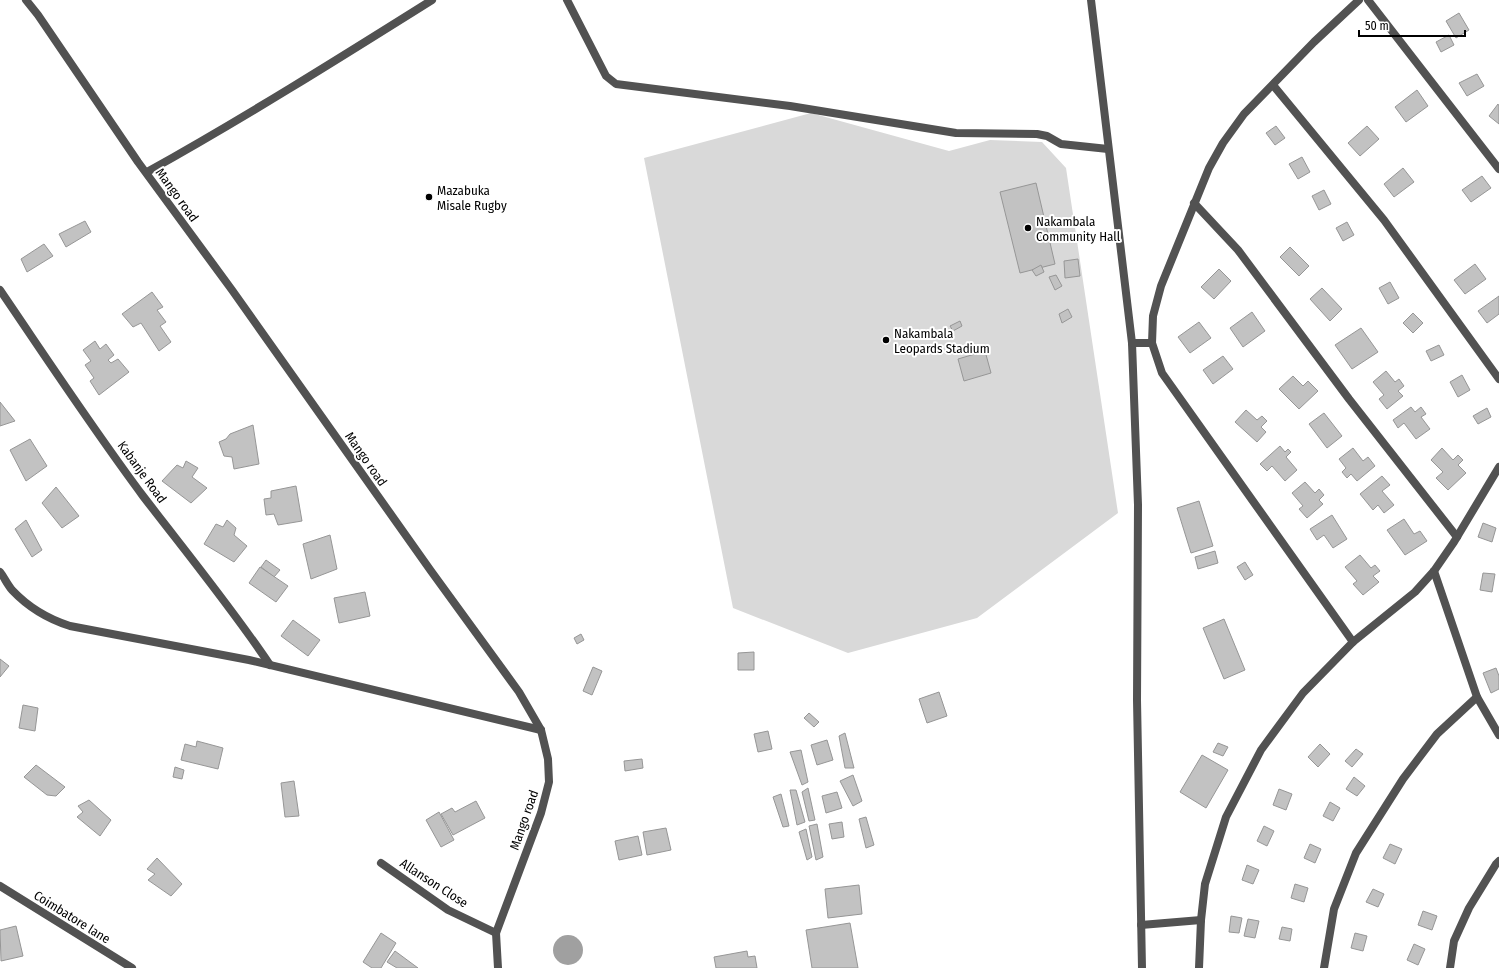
<svg xmlns="http://www.w3.org/2000/svg" width="1499" height="968" viewBox="0 0 1499 968" font-family="'Fira Sans Condensed',sans-serif">
	<style>
		.green { fill: #d9d9d9 }
		.water { fill: #a0a0a0 }
		.building { fill: #c2c2c2; stroke: #969696 }
		.lines { fill: none; stroke-linecap: round; stroke-linejoin: round }
		.street { stroke: #525252; stroke-width: 8 }
		.poi-dot { fill: #000; stroke: #fff; stroke-width: 1.5 }
		.labels { text-anchor: middle; dominant-baseline: central; stroke-width: 4; stroke-linejoin: round; paint-order: stroke }
		.poi-label { font-size: 13px; fill: #000; stroke: #fff; text-anchor: start }
		.street-label { font-size: 13px; fill: #000; stroke: #fff }
	</style>
	<rect width="100%" height="100%" fill="#fff"/>
	<polygon class="green" points="811,113 949,151 990,140 1042,142 1066,168 1118,513 977,618 848,653 733,608 644,158"/>
	<circle class="water" cx="568" cy="950" r="15"/>
	<g class="building">
		<polygon points="1459,13 1469,30 1456,38 1446,21"/>
		<polygon points="1449,35 1454,45 1441,52 1436,42"/>
		<polygon points="1477,74 1484,86 1467,96 1459,83"/>
		<polygon points="1417,90 1428,106 1406,122 1395,107"/>
		<polygon points="1498,104 1499,106 1499,124 1489,116"/>
		<polygon points="1276,126 1285,138 1275,145 1266,133"/>
		<polygon points="1367,126 1379,139 1360,156 1348,143"/>
		<polygon points="1302,157 1310,172 1298,179 1289,164"/>
		<polygon points="1403,168 1414,182 1394,197 1384,184"/>
		<polygon points="1482,176 1491,188 1471,202 1462,190"/>
		<polygon points="1036,183 1055,264 1020,273 1000,192"/>
		<polygon points="1324,190 1331,204 1319,210 1312,196"/>
		<polygon points="85,221 91,232 66,247 59,234"/>
		<polygon points="1347,222 1354,235 1343,241 1336,228"/>
		<polygon points="44,244 53,256 27,272 21,259"/>
		<polygon points="1290,247 1309,266 1299,276 1280,257"/>
		<polygon points="1078,259 1080,276 1065,278 1064,261"/>
		<polygon points="1475,264 1486,279 1465,294 1454,280"/>
		<polygon points="1041,265 1044,272 1036,276 1032,270"/>
		<polygon points="1219,269 1231,281 1214,299 1201,287"/>
		<polygon points="1056,275 1062,286 1055,290 1049,277"/>
		<polygon points="1390,282 1399,298 1388,304 1379,288"/>
		<polygon points="1322,288 1342,309 1330,321 1310,299"/>
		<polygon points="152,292 163,307 157,310 166,322 160,326 171,342 159,351 141,323 133,327 122,314"/>
		<polygon points="1499,296 1499,314 1487,323 1478,311"/>
		<polygon points="1068,309 1072,317 1062,323 1059,314"/>
		<polygon points="1252,312 1265,331 1243,347 1230,328"/>
		<polygon points="1413,313 1423,323 1413,333 1403,323"/>
		<polygon points="960,321 962,326 953,331 950,326"/>
		<polygon points="1199,322 1211,338 1190,353 1178,337"/>
		<polygon points="1361,328 1378,352 1352,369 1335,345"/>
		<polygon points="95,341 100,349 106,344 114,355 108,360 111,363 118,359 129,372 99,395 90,381 94,378 85,365 91,361 83,350"/>
		<polygon points="1439,345 1444,355 1431,361 1426,351"/>
		<polygon points="985,351 991,373 964,381 958,359"/>
		<polygon points="1223,356 1233,369 1213,384 1203,370"/>
		<polygon points="1386,371 1395,382 1399,379 1404,386 1398,391 1403,396 1387,409 1379,399 1384,395 1373,382"/>
		<polygon points="1462,375 1470,390 1458,397 1450,382"/>
		<polygon points="1293,376 1303,386 1308,381 1318,391 1299,409 1279,389"/>
		<polygon points="0,402 15,421 0,426"/>
		<polygon points="1411,407 1415,412 1421,407 1426,414 1421,417 1430,429 1416,439 1404,423 1398,428 1393,420"/>
		<polygon points="1487,408 1491,417 1478,424 1473,416"/>
		<polygon points="1246,410 1257,420 1262,416 1267,421 1261,427 1266,432 1257,442 1235,422"/>
		<polygon points="1324,413 1342,436 1327,448 1309,424"/>
		<polygon points="253,425 259,464 234,469 232,457 224,456 219,442 226,439 230,434"/>
		<polygon points="30,439 47,466 26,481 10,450"/>
		<polygon points="1280,446 1285,452 1288,449 1291,452 1286,457 1297,470 1285,481 1272,466 1267,471 1260,464"/>
		<polygon points="1353,448 1363,461 1368,457 1375,466 1357,481 1351,474 1347,478 1342,472 1346,468 1339,459"/>
		<polygon points="1442,448 1453,460 1458,455 1463,460 1458,465 1466,473 1448,490 1436,478 1443,472 1431,460"/>
		<polygon points="186,461 198,468 192,477 207,488 191,503 162,481 177,465 183,468"/>
		<polygon points="1382,476 1390,485 1382,491 1394,505 1384,513 1378,505 1373,510 1360,494"/>
		<polygon points="1305,482 1315,493 1319,489 1324,495 1319,500 1323,504 1307,518 1299,509 1303,506 1292,493"/>
		<polygon points="296,486 302,521 278,525 274,514 266,515 264,499 271,498 271,491"/>
		<polygon points="56,487 79,516 62,528 42,503"/>
		<polygon points="1199,501 1213,546 1191,553 1177,508"/>
		<polygon points="1332,515 1347,539 1333,548 1324,535 1317,540 1310,529"/>
		<polygon points="1404,519 1414,534 1420,531 1427,541 1405,555 1387,530"/>
		<polygon points="26,520 42,550 32,557 15,529"/>
		<polygon points="227,520 236,528 234,535 247,546 234,562 204,544 216,524 223,527"/>
		<polygon points="1483,523 1496,528 1492,542 1478,537"/>
		<polygon points="330,535 337,569 311,579 303,544"/>
		<polygon points="1215,551 1218,563 1198,569 1195,557"/>
		<polygon points="1360,555 1371,568 1375,565 1380,571 1373,576 1379,582 1363,595 1353,584 1357,581 1345,567"/>
		<polygon points="266,560 280,570 274,577 261,567"/>
		<polygon points="1245,562 1253,575 1245,580 1237,567"/>
		<polygon points="260,567 288,586 276,602 249,583"/>
		<polygon points="1483,573 1495,574 1492,592 1480,590"/>
		<polygon points="365,592 370,616 339,623 334,598"/>
		<polygon points="1224,619 1245,670 1224,679 1203,628"/>
		<polygon points="293,620 320,640 308,656 281,636"/>
		<polygon points="581,634 584,640 577,644 574,638"/>
		<polygon points="754,652 754,670 738,670 738,653"/>
		<polygon points="0,659 9,666 0,677"/>
		<polygon points="593,667 602,671 592,695 583,691"/>
		<polygon points="1496,668 1499,676 1499,689 1491,693 1483,673"/>
		<polygon points="939,692 947,716 927,723 919,699"/>
		<polygon points="23,705 38,708 35,731 19,728"/>
		<polygon points="809,713 819,722 814,727 804,718"/>
		<polygon points="768,731 772,749 758,752 754,734"/>
		<polygon points="845,733 854,768 845,768 839,736"/>
		<polygon points="827,740 833,760 817,765 811,745"/>
		<polygon points="197,741 223,748 218,769 181,760 185,744 196,747"/>
		<polygon points="1218,743 1228,747 1223,756 1213,752"/>
		<polygon points="1320,744 1330,754 1318,767 1308,757"/>
		<polygon points="1356,749 1363,754 1352,767 1345,761"/>
		<polygon points="801,750 808,782 802,785 790,752"/>
		<polygon points="1202,755 1228,770 1206,808 1180,792"/>
		<polygon points="642,759 643,768 625,771 624,761"/>
		<polygon points="36,765 65,787 56,796 47,795 24,777"/>
		<polygon points="175,767 184,770 182,779 173,777"/>
		<polygon points="853,775 862,801 853,806 840,781"/>
		<polygon points="1354,777 1365,786 1357,796 1346,789"/>
		<polygon points="294,781 299,816 285,817 281,783"/>
		<polygon points="808,788 815,820 809,821 802,792"/>
		<polygon points="1279,789 1292,794 1286,810 1273,805"/>
		<polygon points="790,790 796,790 805,822 797,825"/>
		<polygon points="837,792 842,808 826,813 822,796"/>
		<polygon points="781,794 789,826 783,827 773,797"/>
		<polygon points="89,800 111,820 100,836 77,817 83,812 78,806"/>
		<polygon points="476,801 485,818 453,835 441,814 452,808 455,812"/>
		<polygon points="1330,802 1340,808 1333,821 1323,816"/>
		<polygon points="439,812 454,840 441,847 426,820"/>
		<polygon points="866,817 874,845 866,848 859,819"/>
		<polygon points="842,822 844,837 832,839 829,824"/>
		<polygon points="817,824 823,857 816,860 809,826"/>
		<polygon points="1264,826 1274,831 1267,846 1257,841"/>
		<polygon points="666,828 671,850 647,855 643,832"/>
		<polygon points="806,829 812,857 807,860 799,832"/>
		<polygon points="638,836 642,855 619,860 615,841"/>
		<polygon points="1310,844 1321,849 1315,863 1304,858"/>
		<polygon points="1390,844 1402,849 1395,864 1383,858"/>
		<polygon points="157,858 182,884 171,896 148,880 155,874 147,869"/>
		<polygon points="1247,865 1259,870 1253,884 1242,880"/>
		<polygon points="1295,884 1308,888 1304,902 1291,898"/>
		<polygon points="859,885 862,914 828,918 825,889"/>
		<polygon points="1373,889 1384,894 1378,907 1366,902"/>
		<polygon points="1423,911 1437,916 1432,930 1418,925"/>
		<polygon points="1231,916 1242,918 1239,933 1229,932"/>
		<polygon points="1248,919 1259,921 1255,938 1244,936"/>
		<polygon points="850,923 858,968 812,968 806,930"/>
		<polygon points="16,926 23,956 1,961 0,930"/>
		<polygon points="1282,927 1292,929 1290,941 1279,939"/>
		<polygon points="381,933 396,943 381,968 372,968 363,962"/>
		<polygon points="1355,933 1367,936 1363,951 1351,948"/>
		<polygon points="1414,944 1425,949 1418,965 1407,960"/>
		<polygon points="395,951 418,968 397,968 387,962"/>
		<polygon points="747,951 748,957 755,956 757,968 716,968 714,957"/>
	</g>
	<g class="lines">
		<g class="street">
			<polyline points="26,0 38,15 138,162 232,290 431,571 519,692 541,730 548,759 549,782 541,813 496,933 498,968"/>
			<polyline points="567,0 606,76 616,84 790,106 956,133 1037,134 1047,136 1061,144 1108,149"/>
			<polyline points="1091,0 1132,343 1138,505 1137,700 1142,968"/>
			<polyline points="1368,0 1499,169"/>
			<polyline points="1273,85 1384,220 1499,379"/>
			<path d="M 147,172 C 244,118 338,59 432,0"/>
			<polyline points="1194,203 1238,250 1349,399 1457,537"/>
			<path d="M 0,290 C 47,359 93,429 143,496 C 186,552 231,607 270,665"/>
			<polyline points="1132,343 1152,343"/>
			<polyline points="1434,571 1477,697 1499,735"/>
			<path d="M 0,572 C 4,577 7,584 12,590 C 28,607 48,619 70,626 L 249,660 L 541,730"/>
			<polyline points="1353,642 1162,373 1152,343 1153,316 1161,286 1209,168 1223,143 1244,114 1314,42 1359,0"/>
			<polyline points="381,863 448,910 496,933"/>
			<polyline points="0,886 132,968"/>
			<polyline points="1141,925 1201,920"/>
			<polyline points="1199,968 1201,920 1205,884 1226,817 1261,750 1303,693 1353,642 1415,592 1434,571 1454,542 1499,467"/>
			<polyline points="1324,968 1334,909 1356,853 1403,779 1437,734 1477,697"/>
			<polyline points="1450,968 1454,941 1469,908 1496,864 1499,861"/>
		</g>
	</g>
	<g class="poi-dot">
		<circle cx="429" cy="197" r="4"/>
		<circle cx="1028" cy="228" r="4"/>
		<circle cx="886" cy="340" r="4"/>
	</g>
	<g class="labels">
		<g class="poi-label">
			<text x="437" y="190">Mazabuka<tspan x="437" dy="15">Misale Rugby</tspan></text>
			<text x="1036" y="221">Nakambala<tspan x="1036" dy="15">Community Hall</tspan></text>
			<text x="894" y="333">Nakambala<tspan x="894" dy="15">Leopards Stadium</tspan></text>
		</g>
		<g class="street-label">
			<text transform="translate(177 195) rotate(54)">Mango road</text>
			<text transform="translate(366 459) rotate(55)">Mango road</text>
			<text transform="translate(142 472) rotate(54)">Kabanje Road</text>
			<text transform="translate(524 820) rotate(-71)">Mango road</text>
			<text transform="translate(434 883) rotate(33)">Allanson Close</text>
			<text transform="translate(72 917) rotate(32)">Coimbatore lane</text>
		</g>
	</g>
	<path d="M1359 30v6h106v-6" fill="none" stroke="#000000" stroke-width="2"/>
	<text x="1365" y="30" font-size="12" fill="#000000" stroke="#ffffff" stroke-width="3" paint-order="stroke">50 m</text>
</svg>
